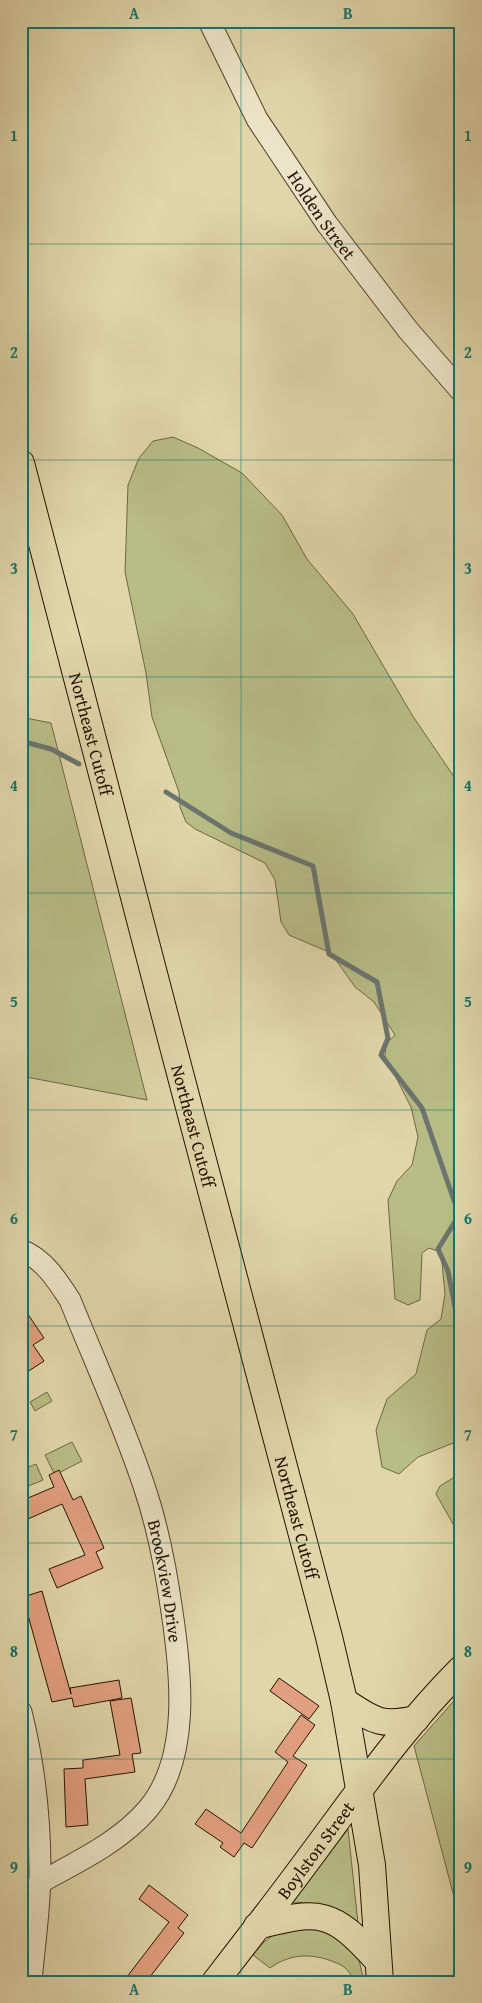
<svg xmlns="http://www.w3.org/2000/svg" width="482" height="2003" viewBox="0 0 482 2003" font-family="'Gentium Book Plus',serif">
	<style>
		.green { fill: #b8bc85; stroke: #6e6645 }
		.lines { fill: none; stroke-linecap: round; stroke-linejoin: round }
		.stream { stroke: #6b746f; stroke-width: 5 }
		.building { fill: #e3a080; stroke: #231105 }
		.minor-casing { stroke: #52422e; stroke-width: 23 }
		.major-casing { stroke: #231105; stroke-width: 28 }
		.minor { stroke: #ece4c8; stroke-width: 21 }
		.major { stroke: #e1d6aa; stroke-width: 26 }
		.grid { fill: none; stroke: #0f766e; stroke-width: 1; stroke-opacity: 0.55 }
		.labels { text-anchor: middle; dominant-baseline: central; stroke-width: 4.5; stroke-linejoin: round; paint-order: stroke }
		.street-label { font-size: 18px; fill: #231105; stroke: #ece4c8 }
		.neatline { fill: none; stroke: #0f766e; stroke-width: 2 }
		.grid-label { font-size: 16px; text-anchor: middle; font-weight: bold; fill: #0f766e }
	</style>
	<rect width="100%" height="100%" fill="#e1d6aa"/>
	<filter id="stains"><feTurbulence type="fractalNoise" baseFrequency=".004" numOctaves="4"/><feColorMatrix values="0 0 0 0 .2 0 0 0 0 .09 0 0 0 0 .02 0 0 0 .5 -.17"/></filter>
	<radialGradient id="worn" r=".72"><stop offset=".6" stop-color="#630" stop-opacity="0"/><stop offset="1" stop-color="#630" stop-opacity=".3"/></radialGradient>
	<g class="green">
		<polygon points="173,437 198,448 242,473 282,515 307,559 353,614 412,715 461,787 461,1440 418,1457 399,1474 382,1467 376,1430 387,1399 416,1374 427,1330 441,1319 445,1294 441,1252 429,1248 422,1253 420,1300 408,1305 395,1299 388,1200 397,1181 412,1165 418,1137 411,1107 385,1056 386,1044 395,1035 374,1002 355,987 331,953 289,935 281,922 275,880 265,863 195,829 186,822 180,807 179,792 152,717 146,673 125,572 128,485 139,458 153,441"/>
		<polygon points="21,717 51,723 147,1100 21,1076"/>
		<polygon points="47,1392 52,1401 35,1411 30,1402"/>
		<polygon points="72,1442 82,1461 55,1475 45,1455"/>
		<polygon points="36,1464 43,1480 21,1489 21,1470"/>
		<polygon points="461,1473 461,1538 436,1494 440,1486"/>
		<polygon points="461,1693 461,1923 414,1746"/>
		<path d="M 348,1829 L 358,1923 C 336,1905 320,1904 293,1902 Z"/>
		<path d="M 316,1924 L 357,1951 L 364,1982 L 357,1982 C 352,1977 347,1968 341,1965 C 316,1953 292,1952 270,1968 L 253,1955 L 264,1942 L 281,1929 Z"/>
	</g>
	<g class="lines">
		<g class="stream">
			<polyline points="21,741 51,749 79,764"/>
			<polyline points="166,792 231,833 313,866 329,954 377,982 388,1038 381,1055 422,1108 459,1215 438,1249 448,1271 461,1338"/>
		</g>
	</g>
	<g class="building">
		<polygon points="21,1304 44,1338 33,1345 44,1361 21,1376 21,1353 27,1349 21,1340"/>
		<polygon points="59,1470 73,1500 81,1496 104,1548 96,1552 103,1568 57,1588 49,1569 85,1555 62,1504 28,1519 21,1501 54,1487 49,1475"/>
		<polygon points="42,1591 71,1694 70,1688 119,1680 122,1698 74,1707 72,1698 52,1702 23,1597"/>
		<polygon points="279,1678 319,1706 309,1719 270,1691"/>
		<polygon points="131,1698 141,1753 132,1754 135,1772 85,1779 88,1825 66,1827 64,1769 83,1768 83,1760 120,1755 110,1701"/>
		<polygon points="301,1715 315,1725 293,1756 307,1765 252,1848 244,1843 234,1857 220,1847 223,1843 195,1824 206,1809 241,1833 288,1762 275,1752"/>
		<polygon points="149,1885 188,1915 178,1928 184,1933 146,1982 123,1982 169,1922 139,1899"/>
	</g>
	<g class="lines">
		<g class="minor-casing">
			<g id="minor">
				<path id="s1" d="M 209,21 L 257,119 L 327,224 L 408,330 L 461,391"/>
				<path id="s2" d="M 21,1250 C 44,1259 57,1280 70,1300 C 95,1362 123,1423 144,1486 C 158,1527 166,1569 172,1612 C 181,1672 191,1758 148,1809 C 120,1842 77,1862 39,1883"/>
				<path d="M 21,1712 C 34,1764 40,1818 40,1871 C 40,1908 34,1945 31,1982"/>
			</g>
		</g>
		<g class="major-casing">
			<g id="major">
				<path id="s3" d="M 21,463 L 171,1039 L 329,1637 L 344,1701 L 372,1865 L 380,1982"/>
				<path d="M 344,1701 C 373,1720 380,1727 416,1719"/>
				<path d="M 257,1926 C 320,1909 333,1911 377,1960"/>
				<path id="s4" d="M 215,1982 C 249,1938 283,1894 316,1849 C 362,1787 406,1724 461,1669"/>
			</g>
		</g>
		<use href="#minor" class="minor"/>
		<use href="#major" class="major"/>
	</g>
	<path class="grid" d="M 241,21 L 241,1982M 21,244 L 461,244M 21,460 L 461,460M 21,677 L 461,677M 21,893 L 461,893M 21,1110 L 461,1110M 21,1326 L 461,1326M 21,1543 L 461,1543M 21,1759 L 461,1759"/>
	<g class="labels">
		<g class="street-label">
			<text stroke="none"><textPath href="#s1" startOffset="225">Holden Street</textPath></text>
			<text stroke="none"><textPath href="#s3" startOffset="280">Northeast Cutoff</textPath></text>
			<text stroke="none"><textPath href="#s3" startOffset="685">Northeast Cutoff</textPath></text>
			<text stroke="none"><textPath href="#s3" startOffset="1090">Northeast Cutoff</textPath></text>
			<text stroke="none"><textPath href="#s2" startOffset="369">Brookview Drive</textPath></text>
			<text stroke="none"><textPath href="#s4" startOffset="166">Boylston Street</textPath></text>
		</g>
	</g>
	<rect width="482" height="2003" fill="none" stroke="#e1d6aa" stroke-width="55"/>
	<rect x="28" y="28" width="426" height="1948" class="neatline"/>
	<g class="grid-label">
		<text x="134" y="19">A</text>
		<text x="348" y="19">B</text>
		<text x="14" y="141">1</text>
		<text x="468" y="141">1</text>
		<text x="14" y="358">2</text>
		<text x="468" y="358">2</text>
		<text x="14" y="574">3</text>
		<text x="468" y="574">3</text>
		<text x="14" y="791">4</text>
		<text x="468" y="791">4</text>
		<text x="14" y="1007">5</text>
		<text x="468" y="1007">5</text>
		<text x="14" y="1224">6</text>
		<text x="468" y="1224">6</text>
		<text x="14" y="1440">7</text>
		<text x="468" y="1440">7</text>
		<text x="14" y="1657">8</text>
		<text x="468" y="1657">8</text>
		<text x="14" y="1873">9</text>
		<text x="468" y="1873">9</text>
		<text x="134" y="1995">A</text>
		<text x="348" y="1995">B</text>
	</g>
	<rect width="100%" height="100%" filter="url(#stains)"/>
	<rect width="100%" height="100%" fill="url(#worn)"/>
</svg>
